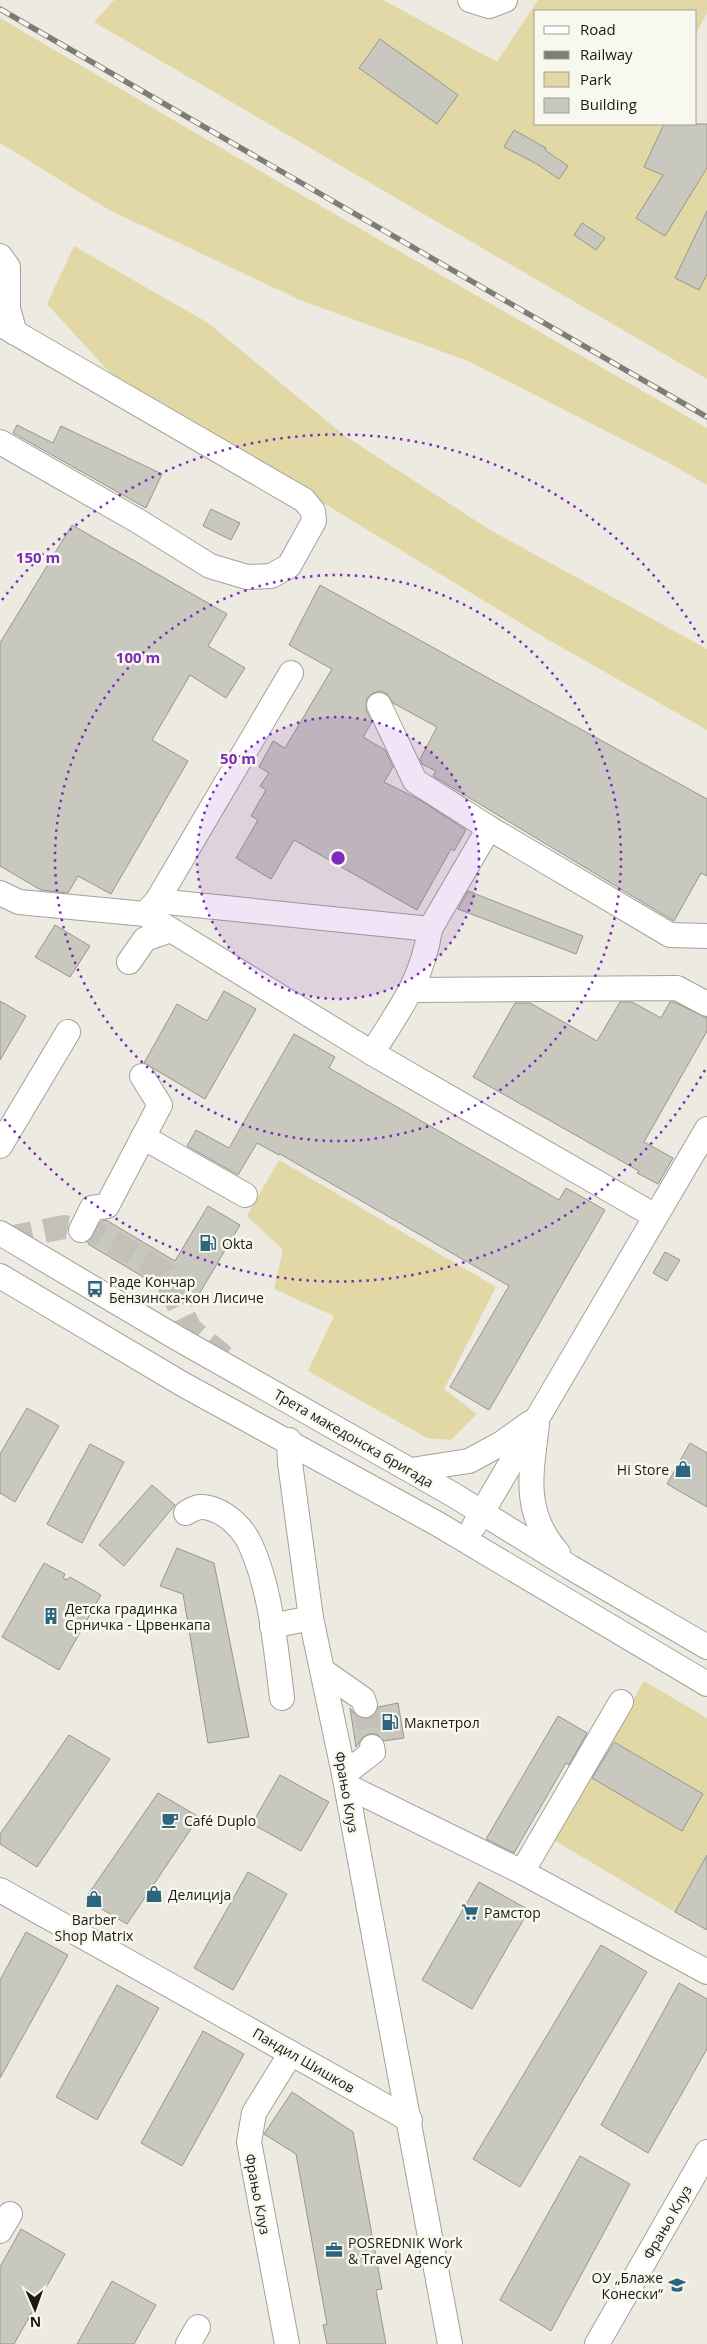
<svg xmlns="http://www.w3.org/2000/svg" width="707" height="2344" viewBox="0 0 707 2344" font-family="'Open Sans',sans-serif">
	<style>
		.green { fill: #e1d8a5 }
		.building { fill: #c9c8bf; stroke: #97968d }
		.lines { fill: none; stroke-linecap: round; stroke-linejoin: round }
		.minor-tunnel { stroke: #c2c0b9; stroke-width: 24; stroke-dasharray: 24 12; stroke-linecap: butt }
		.minor-casing { stroke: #a4a29a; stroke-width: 26 }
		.minor { stroke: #fff; stroke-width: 24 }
		.rail-casing { stroke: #7e7c76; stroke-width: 5.5 }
		.rail { stroke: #f9f8ee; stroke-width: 4; stroke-dasharray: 11; stroke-linecap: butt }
		.ring { fill: none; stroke: #7b2cbf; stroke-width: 2.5; stroke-dasharray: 2.5 5 }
		.labels { text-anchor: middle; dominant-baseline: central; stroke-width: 5; stroke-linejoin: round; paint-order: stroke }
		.poi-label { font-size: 14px; fill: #1b1a17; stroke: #f9f8ee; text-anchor: start }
		.street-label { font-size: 14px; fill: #1b1a17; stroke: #f9f8ee }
		.centre { fill: #7b2cbf; stroke: #f9f8ee; stroke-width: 2.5 }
		.ring-label { font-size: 15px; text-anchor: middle; font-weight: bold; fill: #7b2cbf; stroke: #f9f8ee; stroke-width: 5; stroke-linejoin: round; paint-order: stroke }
	</style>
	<rect width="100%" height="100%" fill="#eceae1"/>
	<g class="green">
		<polygon points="114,0 383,0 497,62 538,0 707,0 707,13 696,34 696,11 536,11 536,124 657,124 707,150 707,379 94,22"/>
		<polygon points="0,18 272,178 707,428 707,485 669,463 468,361 300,300 109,210 0,143"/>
		<polygon points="74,246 208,323 345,436 490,530 707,649 707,730 547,639 111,374 47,304"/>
		<polygon points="279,1160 496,1287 444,1389 477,1414 451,1440 427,1438 308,1371 334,1316 274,1289 283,1250 247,1216"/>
		<polygon points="644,1681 707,1718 707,1855 675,1912 550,1838 590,1777 682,1830 702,1794 610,1739"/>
	</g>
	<g class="building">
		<polygon points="380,39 458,95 437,124 359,68"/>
		<polygon points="664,124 707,124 707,168 665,236 636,218 663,175 644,167"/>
		<polygon points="514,130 546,148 545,150 568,166 559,179 537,164 504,147"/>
		<polygon points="707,211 707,274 699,290 675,278"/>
		<polygon points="582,223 605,238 596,250 574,235"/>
		<polygon points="17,425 53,443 61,426 162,474 146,508 13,433"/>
		<polygon points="211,509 240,523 231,540 203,526"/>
		<polygon points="72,525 227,614 208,646 245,668 226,698 190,675 152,740 188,761 111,894 78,876 68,893 41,890 0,866 0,643"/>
		<polygon points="320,585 707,799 707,876 701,873 674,921 433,776 436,771 422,764 420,759 437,727 393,703 387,694 381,691 373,693 367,698 366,710 372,722 363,737 385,750 393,767 384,782 420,800 466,830 454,851 451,849 417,910 294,840 271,879 236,858 258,820 251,816 266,790 260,786 269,773 259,767 273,741 285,748 332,669 289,645"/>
		<polygon points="468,891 583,936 576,954 458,909"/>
		<polygon points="55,925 90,946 70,977 35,957"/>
		<polygon points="224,991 256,1009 205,1099 144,1063 177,1004 207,1021"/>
		<polygon points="0,1001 26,1016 0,1060"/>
		<polygon points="620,1002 632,1002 661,1018 670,1002 674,1002 707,1018 707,1031 644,1142 673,1158 658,1184 637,1173 639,1171 473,1077 515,1003 530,1003 597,1041"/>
		<polygon points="294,1034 335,1057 329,1068 559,1200 566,1188 605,1210 489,1410 450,1387 509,1286 280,1154 279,1155 257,1143 238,1175 187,1146 196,1130 229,1148"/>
		<polygon points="208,1206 240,1225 192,1306 88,1244 102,1221 106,1220 175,1261"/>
		<polygon points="665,1252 680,1260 667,1281 653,1273"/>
		<polygon points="27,1408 59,1426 15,1502 0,1493 0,1454"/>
		<polygon points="690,1443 707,1453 707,1507 667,1484"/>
		<polygon points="90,1444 124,1462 82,1543 47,1524"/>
		<polygon points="152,1485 175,1505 124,1566 99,1545"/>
		<polygon points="177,1548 214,1563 249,1737 208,1743 183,1594 160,1586"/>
		<polygon points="44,1563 65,1574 63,1578 67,1580 70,1577 101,1595 59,1670 2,1637"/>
		<polygon points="398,1703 404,1738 384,1741 377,1734 369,1734 363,1737 356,1747 350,1708 356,1716 369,1718 376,1714 378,1707"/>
		<polygon points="558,1716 587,1733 569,1765 566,1763 514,1853 486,1839"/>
		<polygon points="69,1735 110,1759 37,1867 0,1844 0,1834"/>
		<polygon points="614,1742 703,1794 682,1831 592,1778"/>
		<polygon points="280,1775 329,1802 301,1851 252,1824"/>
		<polygon points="158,1793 199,1817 127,1924 85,1899"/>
		<polygon points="707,1855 707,1930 675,1912"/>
		<polygon points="248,1872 287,1894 233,1990 194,1968"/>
		<polygon points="479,1882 529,1910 472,2009 422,1980"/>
		<polygon points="26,1932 68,1955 0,2078 0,1980"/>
		<polygon points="601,1945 647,1972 520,2187 473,2159"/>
		<polygon points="679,1983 707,1999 707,2049 648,2153 601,2125"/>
		<polygon points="117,1985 159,2008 97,2120 56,2097"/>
		<polygon points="203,2031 244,2054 182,2166 141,2143"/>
		<polygon points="292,2092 353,2132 382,2289 376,2290 386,2344 327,2344 323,2325 327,2324 296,2154 264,2134"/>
		<polygon points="580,2156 630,2184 551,2331 500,2300"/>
		<polygon points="21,2229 65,2254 14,2344 0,2344 0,2267"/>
		<polygon points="112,2281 156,2305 134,2344 77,2344"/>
	</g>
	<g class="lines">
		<g class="minor-tunnel">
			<polyline points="9,1238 64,1227 95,1232 162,1271 190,1329 224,1357"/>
			<polyline points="365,1705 372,1747"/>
		</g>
		<g class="minor-casing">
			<g id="minor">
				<polyline points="470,0 489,6 505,0"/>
				<polyline points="0,256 8,267 8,309 15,333"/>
				<polyline points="0,324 304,500 313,511 314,521 289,566 271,576 247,577 210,566 138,521 0,442"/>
				<polyline points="379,705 415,781 489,828"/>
				<polyline points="0,893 19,902 145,914 372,1053 655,1216"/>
				<polyline points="157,901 430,929"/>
				<polyline points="145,914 157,901 291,673"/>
				<polyline points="129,962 145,939 171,930"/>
				<polyline points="412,990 677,988 707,1004"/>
				<path d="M 372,1053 C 398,1012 423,979 430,929 L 489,828 L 670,935 L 707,936"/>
				<polyline points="143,1137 245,1195"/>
				<polyline points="0,1146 68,1032"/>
				<polyline points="81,1230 92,1208 107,1206 160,1105 142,1076"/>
				<polyline points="0,1233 177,1338 452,1494 570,1567 707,1647"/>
				<polyline points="0,1276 184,1385 436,1523 707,1684"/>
				<path d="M 537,1425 C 531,1474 522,1512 558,1553"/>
				<polyline points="289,1440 290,1463 311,1618 344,1774 450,2344"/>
				<polyline points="411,1470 469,1461 502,1443 530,1423"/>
				<path d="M 186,1513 C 197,1506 203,1505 215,1510 C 229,1515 244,1530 250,1544 C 271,1588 276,1650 282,1698"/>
				<polyline points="474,1526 707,1129"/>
				<polyline points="272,1626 311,1618"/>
				<polyline points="323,1671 363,1699 365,1705"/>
				<polyline points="344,1774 373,1752 372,1747"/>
				<polyline points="347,1786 522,1872 707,1972"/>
				<polyline points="522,1872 621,1702"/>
				<polyline points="0,1890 410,2120"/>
				<polyline points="0,2231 10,2214"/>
				<polyline points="188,2344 198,2327"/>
				<polyline points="287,2344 249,2142 254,2113 291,2053"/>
				<polyline points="597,2344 707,2152"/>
			</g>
		</g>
		<use href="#minor" class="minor"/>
		<g class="rail-casing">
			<polyline id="rail" points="0,9 707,417"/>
		</g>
		<use href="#rail" class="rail"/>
	</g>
	<circle cx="338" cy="858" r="141" fill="#7b2cbf" fill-opacity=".12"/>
	<g class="ring">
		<circle cx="338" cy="858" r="141"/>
		<circle cx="338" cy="858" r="283"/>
		<path d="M705 1070A424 424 0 0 1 2 1116M2 600A424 424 0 0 1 705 646"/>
	</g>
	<defs>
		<g id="fuel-bare" transform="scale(1.35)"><path d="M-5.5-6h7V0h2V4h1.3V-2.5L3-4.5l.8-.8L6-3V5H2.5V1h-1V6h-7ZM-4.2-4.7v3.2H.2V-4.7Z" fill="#2b657e" stroke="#f9f8ee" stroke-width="2.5" paint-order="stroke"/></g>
		<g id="bus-bare" transform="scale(1.35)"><path d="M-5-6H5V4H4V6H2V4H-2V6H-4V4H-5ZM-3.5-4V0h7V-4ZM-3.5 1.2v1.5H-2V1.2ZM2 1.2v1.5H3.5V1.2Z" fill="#2b657e" stroke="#f9f8ee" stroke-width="2.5" paint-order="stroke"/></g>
		<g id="shop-bare" transform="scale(1.35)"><path d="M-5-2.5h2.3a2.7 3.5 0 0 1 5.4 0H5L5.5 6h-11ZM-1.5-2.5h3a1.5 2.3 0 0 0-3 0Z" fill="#2b657e" stroke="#f9f8ee" stroke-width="2.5" paint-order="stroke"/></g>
		<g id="building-bare" transform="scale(1.35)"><path d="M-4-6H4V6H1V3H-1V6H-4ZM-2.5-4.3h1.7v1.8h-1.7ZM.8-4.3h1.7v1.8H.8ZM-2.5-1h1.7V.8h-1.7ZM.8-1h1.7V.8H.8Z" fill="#2b657e" stroke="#f9f8ee" stroke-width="2.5" paint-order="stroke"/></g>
		<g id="cafe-bare" transform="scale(1.35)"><path d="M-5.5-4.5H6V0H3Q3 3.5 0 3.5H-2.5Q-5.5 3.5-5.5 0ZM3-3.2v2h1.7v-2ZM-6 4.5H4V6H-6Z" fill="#2b657e" stroke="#f9f8ee" stroke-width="2.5" paint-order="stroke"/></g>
		<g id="supermarket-bare" transform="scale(1.35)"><path d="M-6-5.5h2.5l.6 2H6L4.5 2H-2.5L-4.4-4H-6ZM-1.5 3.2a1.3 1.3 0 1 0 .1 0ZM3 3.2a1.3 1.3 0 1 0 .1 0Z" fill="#2b657e" stroke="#f9f8ee" stroke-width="2.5" paint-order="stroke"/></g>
		<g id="office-bare" transform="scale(1.35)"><path d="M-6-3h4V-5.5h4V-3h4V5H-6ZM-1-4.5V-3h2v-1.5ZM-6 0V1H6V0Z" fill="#2b657e" stroke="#f9f8ee" stroke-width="2.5" paint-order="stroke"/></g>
		<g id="school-bare" transform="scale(1.35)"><path d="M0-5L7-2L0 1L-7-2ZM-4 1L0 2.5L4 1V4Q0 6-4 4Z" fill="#2b657e" stroke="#f9f8ee" stroke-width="2.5" paint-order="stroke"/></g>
	</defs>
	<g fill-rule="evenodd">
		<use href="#fuel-bare" x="208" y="1243"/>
		<use href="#bus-bare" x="95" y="1289"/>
		<use href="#shop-bare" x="683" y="1469"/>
		<use href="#building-bare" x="51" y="1616"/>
		<use href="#fuel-bare" x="390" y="1722"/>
		<use href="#cafe-bare" x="170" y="1820"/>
		<use href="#shop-bare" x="154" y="1894"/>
		<use href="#shop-bare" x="94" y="1899"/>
		<use href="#supermarket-bare" x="470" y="1912"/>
		<use href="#office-bare" x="334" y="2250"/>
		<use href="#school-bare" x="677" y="2285"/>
	</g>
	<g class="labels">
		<g class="poi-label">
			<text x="222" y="1243">Okta</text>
			<text x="109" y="1281">Раде Кончар<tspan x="109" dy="16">Бензинска-кон Лисиче</tspan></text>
			<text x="669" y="1469" text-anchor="end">Hi Store</text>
			<text x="65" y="1608">Детска градинка<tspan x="65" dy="16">Срничка - Црвенкапа</tspan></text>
			<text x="404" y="1722">Макпетрол</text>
			<text x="184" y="1820">Café Duplo</text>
			<text x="168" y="1894">Делиција</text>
			<text x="484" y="1912">Рамстор</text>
			<text x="94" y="1919" text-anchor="middle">Barber<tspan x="94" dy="16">Shop Matrix</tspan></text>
			<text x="348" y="2242">POSREDNIK Work<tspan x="348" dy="16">&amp; Travel Agency</tspan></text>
			<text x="663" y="2277" text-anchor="end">ОУ „Блаже<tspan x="663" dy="16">Конески“</tspan></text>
		</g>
		<g class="street-label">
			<text transform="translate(354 1438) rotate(30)">Трета македонска бригада</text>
			<text transform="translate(347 1792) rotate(80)">Фрањо Клуз</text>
			<text transform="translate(304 2060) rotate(30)">Пандил Шишков</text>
			<text transform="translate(258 2194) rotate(79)">Фрањо Клуз</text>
			<text transform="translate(667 2222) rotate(-60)">Фрањо Клуз</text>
		</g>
	</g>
	<circle cx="338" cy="858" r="8" class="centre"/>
	<g class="ring-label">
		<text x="38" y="563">150 m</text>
		<text x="138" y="663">100 m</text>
		<text x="238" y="764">50 m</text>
	</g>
	<rect x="534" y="10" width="162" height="115" fill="#f9f8ee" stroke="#a09f98"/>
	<rect x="544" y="26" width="25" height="8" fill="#ffffff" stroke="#a09f98"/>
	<text x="580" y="35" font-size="15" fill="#1b1a17">Road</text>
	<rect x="544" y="51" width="25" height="8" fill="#7e7c76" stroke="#a09f98"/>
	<text x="580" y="60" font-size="15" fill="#1b1a17">Railway</text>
	<rect x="544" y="72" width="25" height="15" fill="#e1d8a5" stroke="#a09f98"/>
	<text x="580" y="85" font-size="15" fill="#1b1a17">Park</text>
	<rect x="544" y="98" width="25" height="15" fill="#c9c8bf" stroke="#a09f98"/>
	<text x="580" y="110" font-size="15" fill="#1b1a17">Building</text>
	<g transform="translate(35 2309) rotate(178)" stroke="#f9f8ee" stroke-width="4" paint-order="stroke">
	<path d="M0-4L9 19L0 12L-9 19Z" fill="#1b1a17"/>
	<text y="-8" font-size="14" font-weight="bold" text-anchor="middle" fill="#1b1a17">N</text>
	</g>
</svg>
